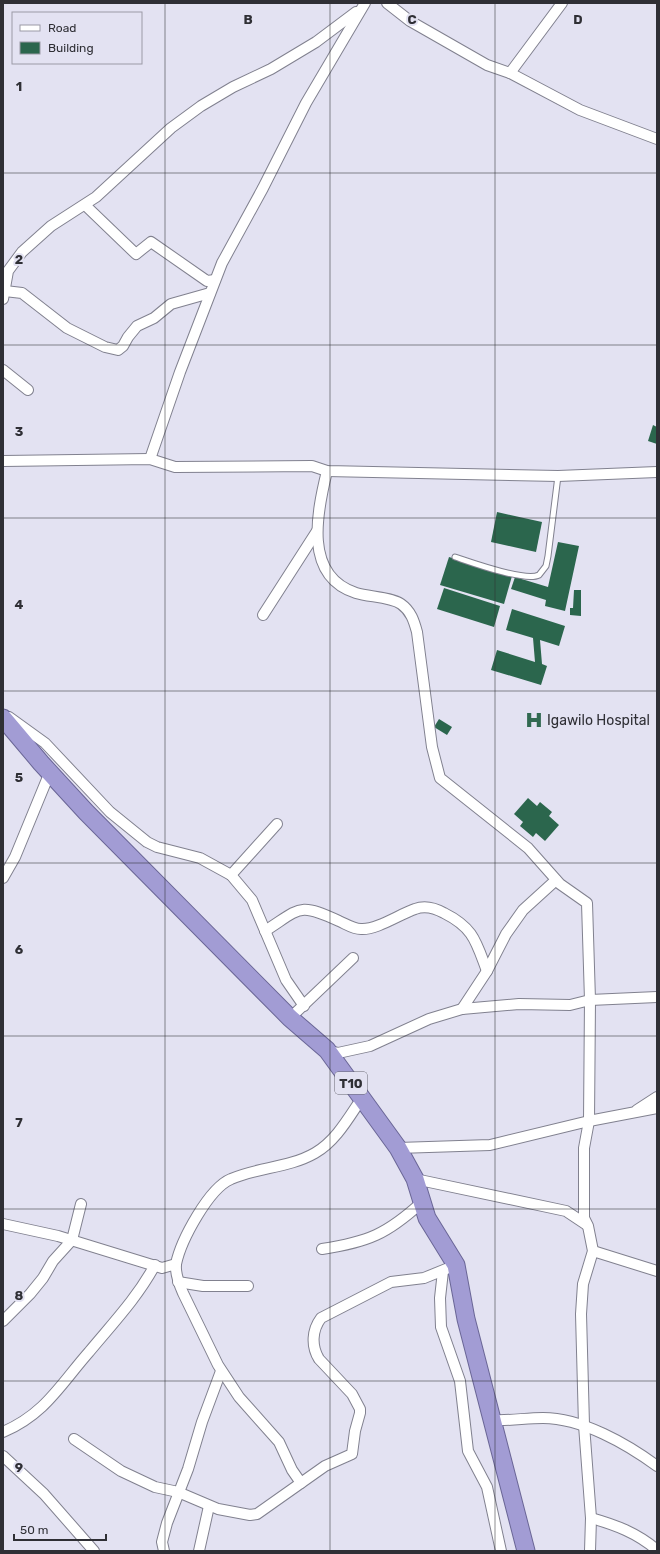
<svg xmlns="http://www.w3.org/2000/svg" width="660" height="1554" viewBox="0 0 660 1554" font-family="Rubik,sans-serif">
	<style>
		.building { fill: #2b664d }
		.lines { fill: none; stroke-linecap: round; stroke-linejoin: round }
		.service-casing { stroke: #81818f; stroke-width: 7 }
		.minor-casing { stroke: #81818f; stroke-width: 12 }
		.trunk-casing { stroke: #6a6696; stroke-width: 19 }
		.service { stroke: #fff; stroke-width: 5 }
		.minor { stroke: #fff; stroke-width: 10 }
		.trunk { stroke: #a29cd4; stroke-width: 17 }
		.grid { fill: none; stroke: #2f2f35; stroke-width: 1; stroke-opacity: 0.55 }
		.labels { text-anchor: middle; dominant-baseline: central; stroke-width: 4; stroke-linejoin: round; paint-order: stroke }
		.shield { fill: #e3e2f2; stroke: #65656e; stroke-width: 1 }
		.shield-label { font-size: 13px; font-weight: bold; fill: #2f2f35 }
		.poi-label { font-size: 14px; fill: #2f2f35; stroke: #e3e2f2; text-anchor: start }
		.grid-label { font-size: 13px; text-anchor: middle; font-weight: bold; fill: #2f2f35; stroke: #e3e2f2; stroke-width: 4; stroke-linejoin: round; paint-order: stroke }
	</style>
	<rect width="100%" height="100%" fill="#e3e2f2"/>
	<g class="building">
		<polygon points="653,425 657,427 657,444 648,441"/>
		<polygon points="497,512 542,522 536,552 491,542"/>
		<polygon points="558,542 579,546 565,611 545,606 546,600 511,589 515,577 548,587"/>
		<polygon points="449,557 512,576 504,604 440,585"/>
		<polygon points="444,588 500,606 494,627 437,609"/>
		<polygon points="574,590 581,590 581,616 570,615 570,608 573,608"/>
		<polygon points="512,609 565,626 559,646 540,640 542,664 547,666 541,685 491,670 497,650 535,662 533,638 506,630"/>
		<polygon points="439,719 452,727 447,735 434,727"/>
		<polygon points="528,798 537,806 540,802 552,812 549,816 559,825 545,841 536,833 533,837 520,826 523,822 514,814"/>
	</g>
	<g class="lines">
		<g class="service-casing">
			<path id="service" d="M 455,557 C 473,563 525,582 539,575 L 546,566 L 548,556 L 558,476"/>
		</g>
		<g class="minor-casing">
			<g id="minor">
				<polyline points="387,3 410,21 487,65 510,73 580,110 657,139"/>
				<polyline points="510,73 562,3"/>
				<polyline points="85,205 136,254 151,242 207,281 215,280"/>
				<polyline points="5,291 22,293 67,328 105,347 118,350 123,346 128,337 137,326 154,318 171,304 210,293"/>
				<polyline points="3,299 8,271 22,252 51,226 96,197 171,128 201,106 233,87 271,69 316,42 356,12"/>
				<polyline points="3,370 28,390"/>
				<polyline points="150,459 180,372 222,263 263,188 306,103 365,3"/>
				<polyline points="3,461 150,459 175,467 312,466 327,471 558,476 657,472"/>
				<path d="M 327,471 C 317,512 303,576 356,593 C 369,597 391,597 401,604 C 411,611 414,621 417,632 L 432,747 L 440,778 L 528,848 L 560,884 L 587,903 L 590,1000 L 589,1121 L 584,1148 L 584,1218 L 588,1226 L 593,1251 L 583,1284 L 581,1314 L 584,1425 L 591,1518 L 590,1551"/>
				<polyline points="263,615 317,531"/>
				<polyline points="9,717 45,743 110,812 147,842 157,847 200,858 231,875 252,900 286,980 304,1006"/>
				<polyline points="231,875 277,824"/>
				<polyline points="3,878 15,857 50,772"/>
				<path d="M 265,931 C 301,908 298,902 339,921 C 346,924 353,929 361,929 C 377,930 400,914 415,909 C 425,905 435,908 444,913 C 474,928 476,942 487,971"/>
				<polyline points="462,1009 487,971 506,934 523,910 556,880"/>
				<polyline points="290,1018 353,958"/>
				<polyline points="327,1050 338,1053 370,1046 429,1019 462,1009 519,1004 570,1005 590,1000 657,997"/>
				<polyline points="637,1110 657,1097"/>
				<polyline points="398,1148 490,1145 589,1121 657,1108"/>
				<polyline points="415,1179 566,1211 587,1225"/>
				<polyline points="3,1224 58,1236 162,1268 176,1264"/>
				<path d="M 322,1249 C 368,1242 387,1234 421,1203"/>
				<polyline points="593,1251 657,1271"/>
				<polyline points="443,1271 440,1298 441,1327 460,1381 468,1451 487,1487 501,1551"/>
				<polyline points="178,1282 203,1286 248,1286"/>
				<polyline points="3,1321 30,1294 43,1278 53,1261 72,1240 81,1204"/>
				<path d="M 492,1420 C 511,1421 525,1418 543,1418 C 582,1418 627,1444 657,1466"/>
				<path d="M 3,1432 C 45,1414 60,1385 89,1352 C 113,1323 137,1298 155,1265"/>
				<path d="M 74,1439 L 121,1471 L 155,1487 L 178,1492 L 218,1509 L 250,1515 L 257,1514 L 325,1466 L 352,1454 L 355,1431 L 360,1413 L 360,1409 L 352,1394 L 319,1359 C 311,1346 312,1330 321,1318 L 391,1282 L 424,1278 L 456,1265"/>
				<polyline points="3,1456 44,1494 94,1551"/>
				<path d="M 301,1483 L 292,1470 L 279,1442 L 239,1397 L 218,1365 L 183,1293 C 179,1284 175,1274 176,1264 C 181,1240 209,1188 231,1179 C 258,1167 289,1168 315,1153 C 336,1141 349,1117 362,1098"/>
				<path d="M 591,1518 C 616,1525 637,1533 657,1550"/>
				<polyline points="164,1551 162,1542 167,1523 188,1469 202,1422 221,1371"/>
				<polyline points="199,1551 209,1506"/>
			</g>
		</g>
		<g class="trunk-casing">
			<polyline id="trunk" points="3,718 41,763 86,812 290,1018 327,1050 398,1148 415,1179 427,1218 456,1265 466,1319 526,1551"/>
		</g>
		<use href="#service" class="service"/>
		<use href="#minor" class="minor"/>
		<use href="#trunk" class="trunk"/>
	</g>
	<path class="grid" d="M 165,3 L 165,1551M 330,3 L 330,1551M 495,3 L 495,1551M 3,173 L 657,173M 3,345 L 657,345M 3,518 L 657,518M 3,691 L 657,691M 3,863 L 657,863M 3,1036 L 657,1036M 3,1209 L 657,1209M 3,1381 L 657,1381"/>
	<defs>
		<g id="hospital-bare" transform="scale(1.38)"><path d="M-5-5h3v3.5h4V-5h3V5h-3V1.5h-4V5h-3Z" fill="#316951" stroke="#e3e2f2" stroke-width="2.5" paint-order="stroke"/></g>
	</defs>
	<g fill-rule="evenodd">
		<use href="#hospital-bare" x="534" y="720"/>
	</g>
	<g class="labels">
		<rect class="shield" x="335" y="1072" width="32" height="22" rx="3"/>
		<g class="shield-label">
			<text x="351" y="1083">T10</text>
		</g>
		<g class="poi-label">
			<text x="547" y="720">Igawilo Hospital</text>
		</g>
	</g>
	<g class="grid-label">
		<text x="248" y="24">B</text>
		<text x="412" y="24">C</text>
		<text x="578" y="24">D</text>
		<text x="19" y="91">1</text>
		<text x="19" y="264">2</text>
		<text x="19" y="436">3</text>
		<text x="19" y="609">4</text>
		<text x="19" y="782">5</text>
		<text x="19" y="954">6</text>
		<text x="19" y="1127">7</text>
		<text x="19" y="1300">8</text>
		<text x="19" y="1472">9</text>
	</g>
	<rect width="660" height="1554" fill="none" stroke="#2f2f35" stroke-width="8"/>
	<rect x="12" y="12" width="130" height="52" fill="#e3e2f2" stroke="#9b9aa6"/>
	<rect x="20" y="25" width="20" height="6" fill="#ffffff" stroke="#9b9aa6"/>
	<text x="48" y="32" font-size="12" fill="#2f2f35">Road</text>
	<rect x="20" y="42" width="20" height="12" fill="#2b664d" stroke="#9b9aa6"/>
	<text x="48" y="52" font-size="12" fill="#2f2f35">Building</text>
	<path d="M14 1534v6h92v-6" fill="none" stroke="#2f2f35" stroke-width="2"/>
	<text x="20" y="1534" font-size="12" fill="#2f2f35" stroke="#e3e2f2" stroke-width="3" paint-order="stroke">50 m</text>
</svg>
